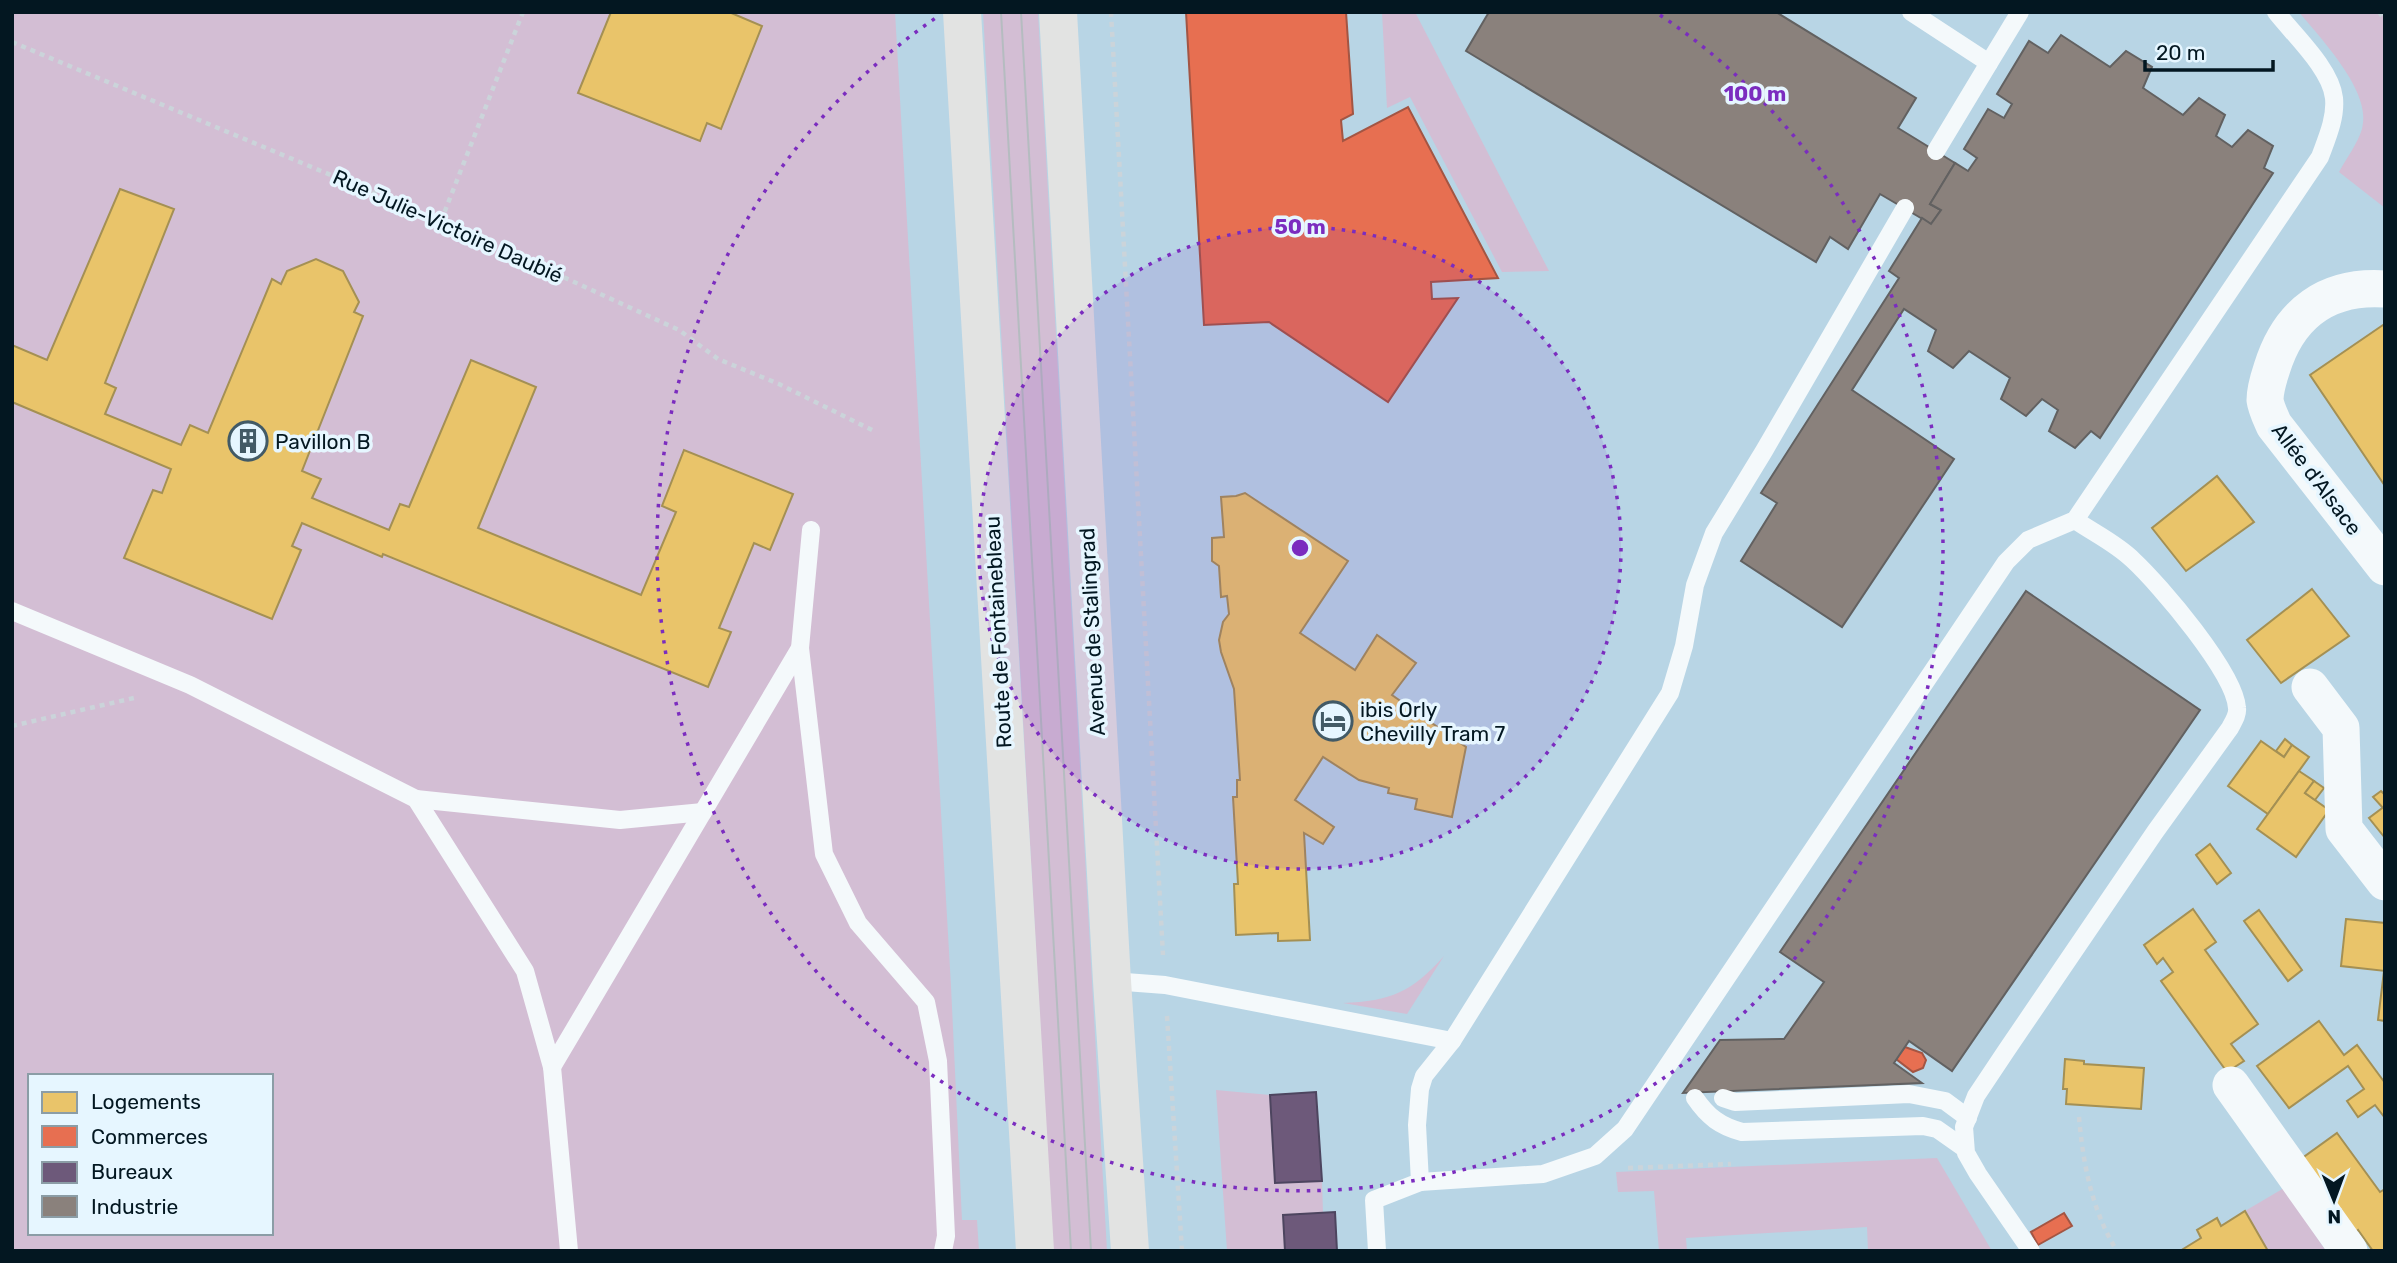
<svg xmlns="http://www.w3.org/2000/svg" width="2397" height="1263" viewBox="0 0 2397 1263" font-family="Rubik,sans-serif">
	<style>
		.green { fill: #d3bed4; fill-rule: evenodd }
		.homes { fill: #e9c46a; stroke: #a49054; stroke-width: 2 }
		.shops { fill: #e76f51; stroke: #a35543; stroke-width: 2 }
		.offices { fill: #6d597a; stroke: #4d455f; stroke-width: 2 }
		.industry { fill: #8a817c; stroke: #626161; stroke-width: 2 }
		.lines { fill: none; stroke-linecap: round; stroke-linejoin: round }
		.path { stroke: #cbd4da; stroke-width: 4.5; stroke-dasharray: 5 5; stroke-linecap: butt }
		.service { stroke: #f4f9fb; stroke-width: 18 }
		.minor { stroke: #f4f9fb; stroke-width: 37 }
		.primary { stroke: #e2e3e2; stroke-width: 38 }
		.tram { stroke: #b5bcc0; stroke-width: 2 }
		.ring { fill: none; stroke: #7b2cbf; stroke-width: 3.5; stroke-dasharray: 3.5 7 }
		.labels { text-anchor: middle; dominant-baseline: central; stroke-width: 7; stroke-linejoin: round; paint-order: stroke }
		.street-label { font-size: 21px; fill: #031721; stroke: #e6f6ff }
		.poi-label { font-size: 21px; fill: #031721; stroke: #e6f6ff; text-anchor: start }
		.centre { fill: #7b2cbf; stroke: #e6f6ff; stroke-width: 3.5 }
		.ring-label { font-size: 21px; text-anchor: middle; font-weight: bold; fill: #7b2cbf; stroke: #e6f6ff; stroke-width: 7; stroke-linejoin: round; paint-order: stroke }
	</style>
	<rect width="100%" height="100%" fill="#b8d5e5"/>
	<g class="green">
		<path d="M 12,12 L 895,12 L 951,986 L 962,1220 L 977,1220 L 979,1251 L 12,1251 ZM 30,1076 L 271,1076 L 271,1233 L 30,1233 Z"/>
		<polygon points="983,12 1038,12 1107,1251 1053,1251"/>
		<polygon points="1382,12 1415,12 1549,271 1502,272 1410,97 1387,108"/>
		<path d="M 2299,12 L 2385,12 L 2385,208 L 2339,172 C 2346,159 2358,143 2362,129 C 2373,92 2320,38 2299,12 Z"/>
		<path d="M 1444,956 L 1407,1014 L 1343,1003 C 1391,1001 1412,992 1444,956 Z"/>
		<polygon points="1216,1090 1270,1095 1275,1183 1322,1181 1323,1213 1284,1215 1285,1251 1227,1251"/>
		<polygon points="1937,1158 1992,1251 1868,1251 1867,1227 1686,1238 1687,1251 1659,1251 1654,1191 1618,1192 1616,1172"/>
		<polygon points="2284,1188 2326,1251 2268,1251 2245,1211"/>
	</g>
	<g class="homes">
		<polygon points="611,12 729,12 762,26 721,129 707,123 700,141 578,93"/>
		<polygon points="120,189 174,209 105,383 116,388 105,414 181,445 190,425 208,433 272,279 281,284 287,271 316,259 343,271 359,302 354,312 363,316 302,471 321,479 312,498 389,530 400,504 409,507 471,360 536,387 478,528 641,595 676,512 662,506 684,450 793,494 770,550 754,543 719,628 731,632 708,687 383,554 382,557 302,523 292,546 301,550 272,619 124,558 153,490 162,493 171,469 12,402 12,345 47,360"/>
		<polygon points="2383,325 2385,327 2385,486 2310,375"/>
		<polygon points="2217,476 2254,522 2186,571 2152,528"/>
		<polygon points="1245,493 1348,561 1300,633 1355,670 1377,635 1416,663 1392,695 1466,747 1452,817 1415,809 1417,799 1388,793 1389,788 1359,780 1323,757 1295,800 1334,827 1323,844 1304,833 1310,940 1278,941 1278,933 1236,935 1234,884 1238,884 1233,797 1237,797 1237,780 1240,780 1234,689 1221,652 1219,640 1223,622 1229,614 1227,596 1221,597 1219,566 1212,561 1212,538 1224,537 1221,497 1236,496"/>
		<polygon points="2312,589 2349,636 2281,683 2247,640"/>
		<polygon points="2285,739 2292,745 2284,757 2276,751"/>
		<polygon points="2261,741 2284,757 2292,745 2309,757 2268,814 2228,786"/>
		<polygon points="2299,771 2314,781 2305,793 2329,810 2296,857 2257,829"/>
		<polygon points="2314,781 2324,788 2315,800 2305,793"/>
		<polygon points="2381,791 2385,795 2385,806 2383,808 2373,797"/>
		<polygon points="2385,806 2385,838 2369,818"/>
		<polygon points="2210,844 2231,873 2217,884 2196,855"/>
		<polygon points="2193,909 2216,942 2205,950 2258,1024 2231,1044 2244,1061 2227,1072 2161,981 2173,972 2163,958 2157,964 2144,945"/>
		<polygon points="2259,910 2302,970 2288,981 2244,921"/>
		<polygon points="2346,919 2385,923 2385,971 2341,966"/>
		<polygon points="2384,971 2385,971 2385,1021 2378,1020"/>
		<polygon points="2319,1021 2344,1055 2357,1045 2385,1083 2385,1118 2375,1105 2358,1117 2347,1101 2364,1089 2348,1066 2289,1108 2257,1066"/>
		<polygon points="2065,1059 2084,1061 2084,1064 2144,1068 2141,1109 2066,1104 2067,1089 2063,1089"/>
		<polygon points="2337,1133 2380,1192 2385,1189 2385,1251 2373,1251 2358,1230 2352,1235 2294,1164"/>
		<polygon points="2245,1211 2268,1251 2180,1251 2201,1238 2197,1230 2217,1218 2221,1226"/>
	</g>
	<g class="shops">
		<polygon points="1186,12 1346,12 1353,114 1341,120 1343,141 1408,107 1498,278 1431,282 1432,299 1458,298 1388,402 1269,322 1204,325"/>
		<polygon points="1905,1047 1922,1053 1926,1060 1923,1068 1913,1072 1896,1059"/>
		<polygon points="2064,1213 2072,1226 2038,1245 2031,1232"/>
	</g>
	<g class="offices">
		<polygon points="1316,1092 1322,1181 1275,1183 1270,1095"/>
		<polygon points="1335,1212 1337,1251 1285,1251 1283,1215"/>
	</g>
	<g class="industry">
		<polygon points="1489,12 1776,12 1916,98 1898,128 1955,163 1930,204 1941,210 1931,224 1880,194 1848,249 1830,237 1816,262 1466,51"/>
		<polygon points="2061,35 2110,67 2126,51 2152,67 2143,88 2183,115 2199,98 2225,115 2216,136 2232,147 2248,130 2273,146 2264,168 2273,173 2100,438 2091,431 2075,448 2049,431 2058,410 2042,399 2026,416 2001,399 2010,378 1969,351 1953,368 1928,351 1936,330 1904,309 1852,390 1954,459 1842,627 1741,561 1777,503 1761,493 1899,278 1889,271 1922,218 1931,224 1941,210 1930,204 1955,163 1968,171 1977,158 1964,149 1988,109 2004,118 2012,104 1997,94 2029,41 2048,53"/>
		<polygon points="2026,591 2200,710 1952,1071 1909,1041 1894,1063 1922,1083 1683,1093 1720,1040 1784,1039 1824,982 1780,952"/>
	</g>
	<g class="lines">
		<g class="path">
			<polyline points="1111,12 1163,955"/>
			<polyline points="2379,12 2385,20"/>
			<polyline points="12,42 441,221 679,330 718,359 779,384 874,431"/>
			<polyline points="441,221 523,12"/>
			<polyline points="12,726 138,697"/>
			<polyline points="1167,1016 1182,1251"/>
			<path d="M 2079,1117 C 2083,1164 2092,1211 2117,1251"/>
			<polyline points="1628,1168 1731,1164"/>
		</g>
		<g class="service">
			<polyline points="1911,12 1989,63 2020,12"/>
			<polyline points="1936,151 1989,63"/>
			<polyline points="12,611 190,685 416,799 525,971 552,1067 569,1251"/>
			<polyline points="800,648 824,854 858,923 926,1002 938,1061 946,1236 943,1251"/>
			<polyline points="416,799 620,820 703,812"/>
			<polyline points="1112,981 1165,985 1452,1041 1670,693 1684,646 1695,585 1714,533 1764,451 1905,208"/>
			<polyline points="552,1067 800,648 811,530"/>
			<path d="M 1695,1098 C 1708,1117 1720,1126 1742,1132 L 1923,1126 L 1937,1129 L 1964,1148"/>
			<polyline points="1723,1098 1735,1102 1909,1094 1945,1101 1968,1118"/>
			<path d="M 1420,1182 L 1543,1174 L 1595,1156 L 1625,1129 L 2006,562 L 2028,540 L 2075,520 L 2320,157 C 2327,138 2336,118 2334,98 C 2331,69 2294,35 2276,12"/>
			<polyline points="1377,1251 1374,1200 1420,1182 1417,1125 1420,1089 1424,1076 1452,1041"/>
			<path d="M 2031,1251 L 1978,1174 L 1966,1153 L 1964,1127 L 1976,1096 L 2006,1051 L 2155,832 L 2230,728 C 2233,722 2238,715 2237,708 C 2235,673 2160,585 2133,560 C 2117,544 2094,533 2075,520"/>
		</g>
		<g class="minor">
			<path d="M 2385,289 C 2327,285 2289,313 2272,368 C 2269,377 2265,390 2265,400 C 2266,408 2271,418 2274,425 L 2385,567"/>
			<polyline points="2310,687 2341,728 2344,829 2385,882"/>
			<polyline points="2231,1085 2349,1251"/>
		</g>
		<g class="primary">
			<polyline points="962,12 1035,1251"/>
			<polyline points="1058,12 1112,981 1130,1251"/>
		</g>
		<g class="tram">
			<polyline points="1001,12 1071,1251"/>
			<polyline points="1021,12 1091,1251"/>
		</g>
	</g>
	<circle cx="1300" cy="548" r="321" fill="#7b2cbf" fill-opacity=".12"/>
	<g class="ring">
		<circle cx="1300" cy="548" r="321"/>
		<path d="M1660 15A643 643 0 1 1 940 15"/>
	</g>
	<defs>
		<g id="building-ring" transform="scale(2.0125)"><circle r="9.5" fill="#e6f6ff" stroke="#425a66" stroke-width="1.5"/><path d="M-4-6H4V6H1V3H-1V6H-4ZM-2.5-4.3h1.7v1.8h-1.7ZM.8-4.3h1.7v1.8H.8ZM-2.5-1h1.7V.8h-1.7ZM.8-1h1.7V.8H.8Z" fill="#425a66"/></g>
		<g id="hotel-ring" transform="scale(2.0125)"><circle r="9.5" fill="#e6f6ff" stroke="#425a66" stroke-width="1.5"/><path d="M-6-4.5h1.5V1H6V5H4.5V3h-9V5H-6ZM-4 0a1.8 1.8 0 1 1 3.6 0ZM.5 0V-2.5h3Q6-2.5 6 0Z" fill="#425a66"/></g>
	</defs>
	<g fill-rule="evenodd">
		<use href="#building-ring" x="248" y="441"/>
		<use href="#hotel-ring" x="1333" y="721"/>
	</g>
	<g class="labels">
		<g class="street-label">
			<text transform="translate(448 226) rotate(24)">Rue Julie-Victoire Daubié</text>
			<text transform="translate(2317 479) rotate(53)">Allée d'Alsace</text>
			<text transform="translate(998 632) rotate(-93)">Route de Fontainebleau</text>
			<text transform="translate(1092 632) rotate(-93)">Avenue de Stalingrad</text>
		</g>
		<g class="poi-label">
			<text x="275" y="441">Pavillon B</text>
			<text x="1360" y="709">ibis Orly<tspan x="1360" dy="24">Chevilly Tram 7</tspan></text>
		</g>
	</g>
	<circle cx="1300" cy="548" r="10" class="centre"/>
	<g class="ring-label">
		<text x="1755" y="101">100 m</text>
		<text x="1300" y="234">50 m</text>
	</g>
	<rect width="2397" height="1263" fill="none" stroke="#031721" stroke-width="28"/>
	<rect x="28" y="1074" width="245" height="161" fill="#e6f6ff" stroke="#8b9da6" stroke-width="2"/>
	<rect x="42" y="1092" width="35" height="21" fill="#e9c46a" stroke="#8b9da6" stroke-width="2"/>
	<text x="91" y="1109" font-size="21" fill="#031721">Logements</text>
	<rect x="42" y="1126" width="35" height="21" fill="#e76f51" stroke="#8b9da6" stroke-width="2"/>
	<text x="91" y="1144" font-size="21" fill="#031721">Commerces</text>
	<rect x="42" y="1162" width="35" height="21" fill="#6d597a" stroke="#8b9da6" stroke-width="2"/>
	<text x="91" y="1179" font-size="21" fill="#031721">Bureaux</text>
	<rect x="42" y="1196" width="35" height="21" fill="#8a817c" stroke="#8b9da6" stroke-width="2"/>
	<text x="91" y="1214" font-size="21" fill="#031721">Industrie</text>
	<g transform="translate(2334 1200) rotate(179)" stroke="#e6f6ff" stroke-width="5" paint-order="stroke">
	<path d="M0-5L12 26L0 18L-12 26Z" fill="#031721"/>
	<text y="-10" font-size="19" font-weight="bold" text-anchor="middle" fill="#031721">N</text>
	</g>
	<path d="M2145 60v10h128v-10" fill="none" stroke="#031721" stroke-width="3.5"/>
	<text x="2156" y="60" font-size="21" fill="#031721" stroke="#e6f6ff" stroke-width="5" paint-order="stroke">20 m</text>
</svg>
